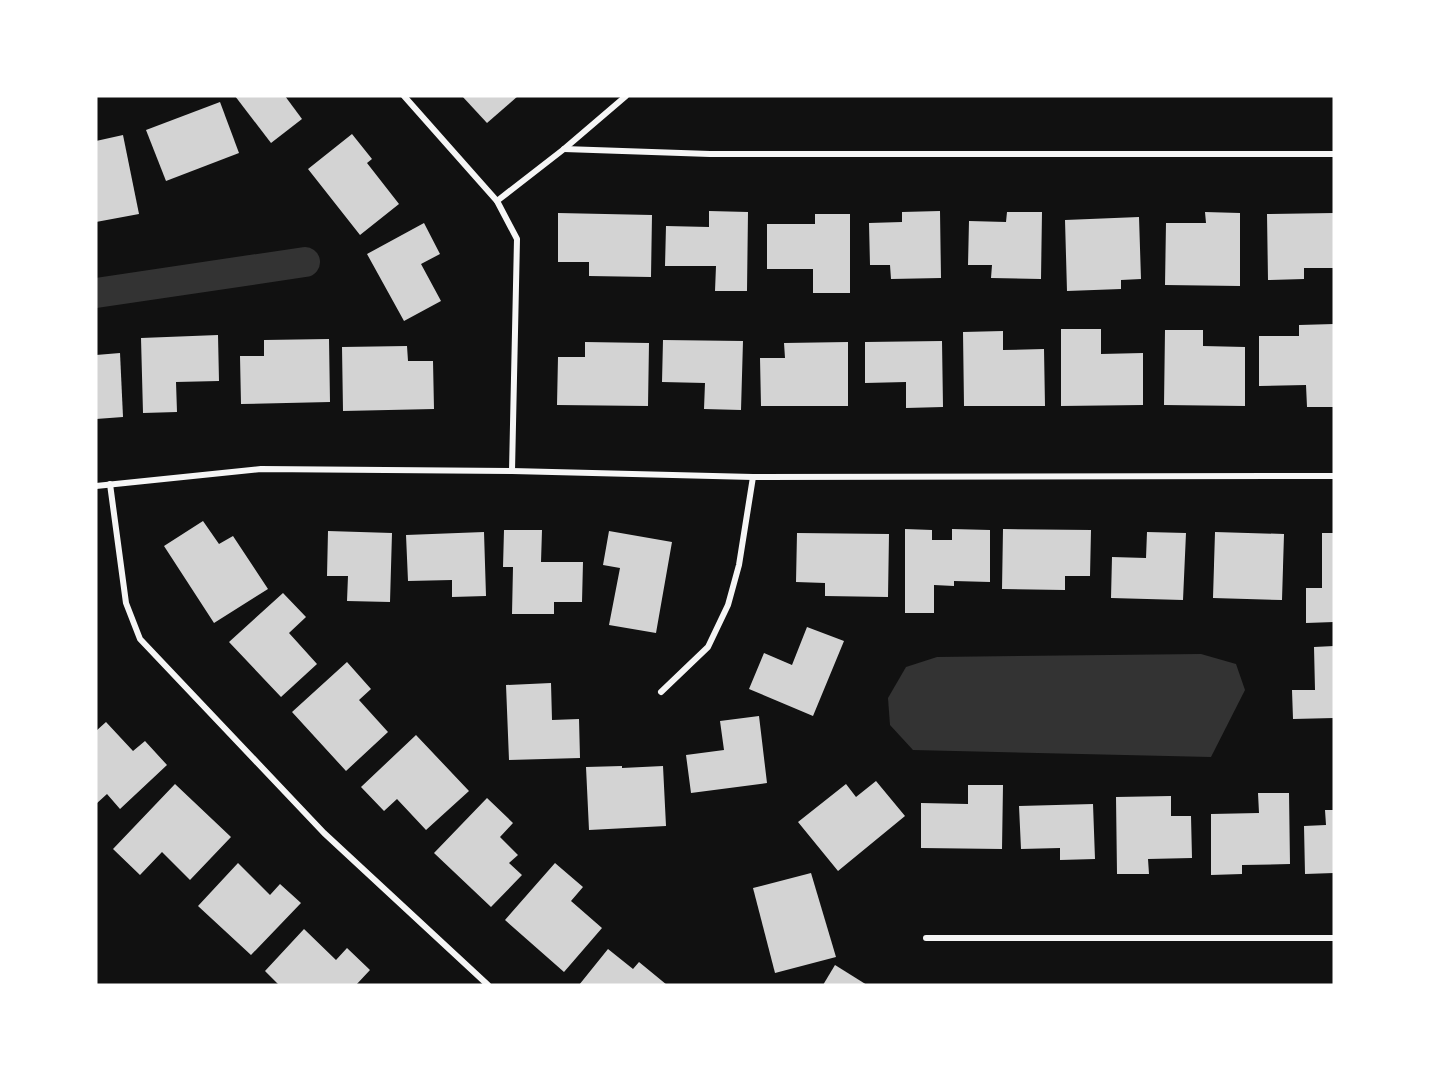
<svg xmlns="http://www.w3.org/2000/svg" width="1430" height="1081" viewBox="0 0 1430 1081" font-family="'DM Sans',sans-serif">
	<style>
		.water { fill: #333 }
		.lines { fill: none; stroke-linecap: round; stroke-linejoin: round }
		.canal { stroke: #333; stroke-width: 30 }
		.building { fill: #d3d3d3 }
		.minor { stroke: #f5f5f5; stroke-width: 6 }
	</style>
	<rect width="100%" height="100%" fill="#111"/>
	<polygon class="water" points="1201,654 1236,664 1245,690 1211,757 913,750 890,725 888,698 906,667 937,657"/>
	<g class="lines">
		<polyline class="canal" points="96,293 305,262"/>
	</g>
	<g class="building">
		<polygon points="235,96 285,96 302,119 271,143"/>
		<polygon points="462,96 518,96 487,123"/>
		<polygon points="220,102 239,153 166,181 146,130"/>
		<polygon points="352,134 372,159 367,163 399,204 360,235 308,169"/>
		<polygon points="123,135 139,214 96,222 96,141"/>
		<polygon points="709,211 748,212 747,291 715,291 716,266 665,266 666,226 709,227"/>
		<polygon points="940,211 941,278 891,279 890,265 870,265 869,223 902,222 902,212"/>
		<polygon points="1007,212 1042,212 1041,279 991,278 992,265 968,265 969,221 1006,222"/>
		<polygon points="1205,212 1240,213 1240,286 1165,285 1166,223 1206,223"/>
		<polygon points="558,213 652,215 651,277 589,276 589,262 558,262"/>
		<polygon points="1334,213 1334,268 1304,268 1304,279 1268,280 1267,214"/>
		<polygon points="815,214 850,214 850,293 813,293 813,269 767,269 767,224 815,224"/>
		<polygon points="1139,217 1141,279 1121,280 1121,289 1067,291 1065,220"/>
		<polygon points="424,223 440,254 421,264 441,301 404,321 367,254"/>
		<polygon points="1334,324 1334,407 1307,407 1306,385 1259,386 1259,336 1299,336 1299,325"/>
		<polygon points="1061,329 1101,329 1101,354 1143,353 1143,405 1061,406"/>
		<polygon points="1165,330 1203,330 1203,346 1245,347 1245,406 1164,405"/>
		<polygon points="1003,331 1003,350 1044,349 1045,406 964,406 963,332"/>
		<polygon points="218,335 219,381 176,382 177,412 143,413 141,338"/>
		<polygon points="329,339 330,402 241,404 240,356 264,356 264,340"/>
		<polygon points="663,340 743,341 741,410 704,409 705,383 662,382"/>
		<polygon points="942,341 943,407 906,408 906,382 865,383 865,342"/>
		<polygon points="585,342 649,343 648,406 557,405 558,357 585,357"/>
		<polygon points="848,342 848,406 761,406 760,358 785,358 784,343"/>
		<polygon points="407,346 408,361 433,361 434,409 343,411 342,347"/>
		<polygon points="120,353 123,417 96,419 96,355"/>
		<polygon points="203,521 219,544 233,536 268,589 214,623 164,546"/>
		<polygon points="905,529 932,530 932,540 952,540 952,529 990,530 990,582 954,581 954,586 934,585 934,613 905,613"/>
		<polygon points="1003,529 1091,530 1090,576 1065,576 1065,590 1002,589"/>
		<polygon points="504,530 542,530 541,562 583,562 582,602 554,602 554,614 512,614 513,567 503,567"/>
		<polygon points="328,531 392,533 390,602 347,601 348,576 327,576"/>
		<polygon points="609,531 672,542 656,633 609,625 620,568 603,565"/>
		<polygon points="484,532 486,596 452,597 452,580 408,581 406,535"/>
		<polygon points="1147,532 1186,533 1183,600 1111,598 1112,557 1146,558"/>
		<polygon points="1215,532 1284,534 1282,600 1213,598"/>
		<polygon points="797,533 889,534 888,597 825,596 825,583 796,582"/>
		<polygon points="1322,533 1334,533 1334,622 1306,623 1306,588 1322,588"/>
		<polygon points="283,593 306,617 289,633 317,664 281,697 229,642"/>
		<polygon points="807,627 844,641 813,716 749,689 764,653 792,665"/>
		<polygon points="1334,646 1334,718 1293,719 1292,690 1315,690 1314,647"/>
		<polygon points="347,662 371,689 359,700 388,732 346,771 292,712"/>
		<polygon points="551,683 552,720 579,719 580,758 509,760 506,685"/>
		<polygon points="759,716 767,783 691,793 686,755 724,750 720,721"/>
		<polygon points="106,722 133,751 145,741 167,765 120,809 107,794 96,804 96,731"/>
		<polygon points="416,735 469,791 426,830 397,799 384,811 361,787"/>
		<polygon points="622,766 622,768 663,766 666,826 589,830 586,767"/>
		<polygon points="876,781 905,816 838,871 798,822 846,784 856,797"/>
		<polygon points="175,784 231,837 190,880 162,852 140,875 113,849"/>
		<polygon points="968,785 1003,785 1002,849 921,848 921,803 968,804"/>
		<polygon points="1258,793 1289,793 1290,864 1242,865 1242,874 1211,875 1211,814 1259,813"/>
		<polygon points="1171,796 1171,816 1191,816 1192,858 1148,859 1149,874 1117,874 1116,797"/>
		<polygon points="487,798 513,823 500,837 518,855 509,863 522,875 491,907 434,853"/>
		<polygon points="1093,804 1095,859 1060,860 1060,848 1021,849 1019,806"/>
		<polygon points="1325,810 1334,810 1334,873 1305,874 1304,826 1326,825"/>
		<polygon points="238,863 270,895 280,884 301,903 251,955 198,906"/>
		<polygon points="555,863 583,887 571,901 602,928 564,972 505,920"/>
		<polygon points="811,873 836,957 775,973 753,888"/>
		<polygon points="304,929 336,960 347,948 370,970 356,985 279,985 265,971"/>
		<polygon points="608,949 633,969 639,962 667,985 579,985"/>
		<polygon points="835,965 867,985 823,985"/>
	</g>
	<g class="lines">
		<g class="minor">
			<polyline points="404,96 497,201 517,239 512,471"/>
			<polyline points="564,149 710,154 1334,154"/>
			<polyline points="497,201 564,149 626,96"/>
			<polyline points="110,484 126,603 140,639 324,833 488,985"/>
			<polyline points="96,486 261,469 512,471 753,477 1334,476"/>
			<polyline points="661,692 708,647 728,605 739,565 753,477"/>
			<polyline points="926,938 1334,938"/>
		</g>
	</g>
	<rect width="1430" height="1081" fill="none" stroke="#ffffff" stroke-width="195"/>
</svg>
